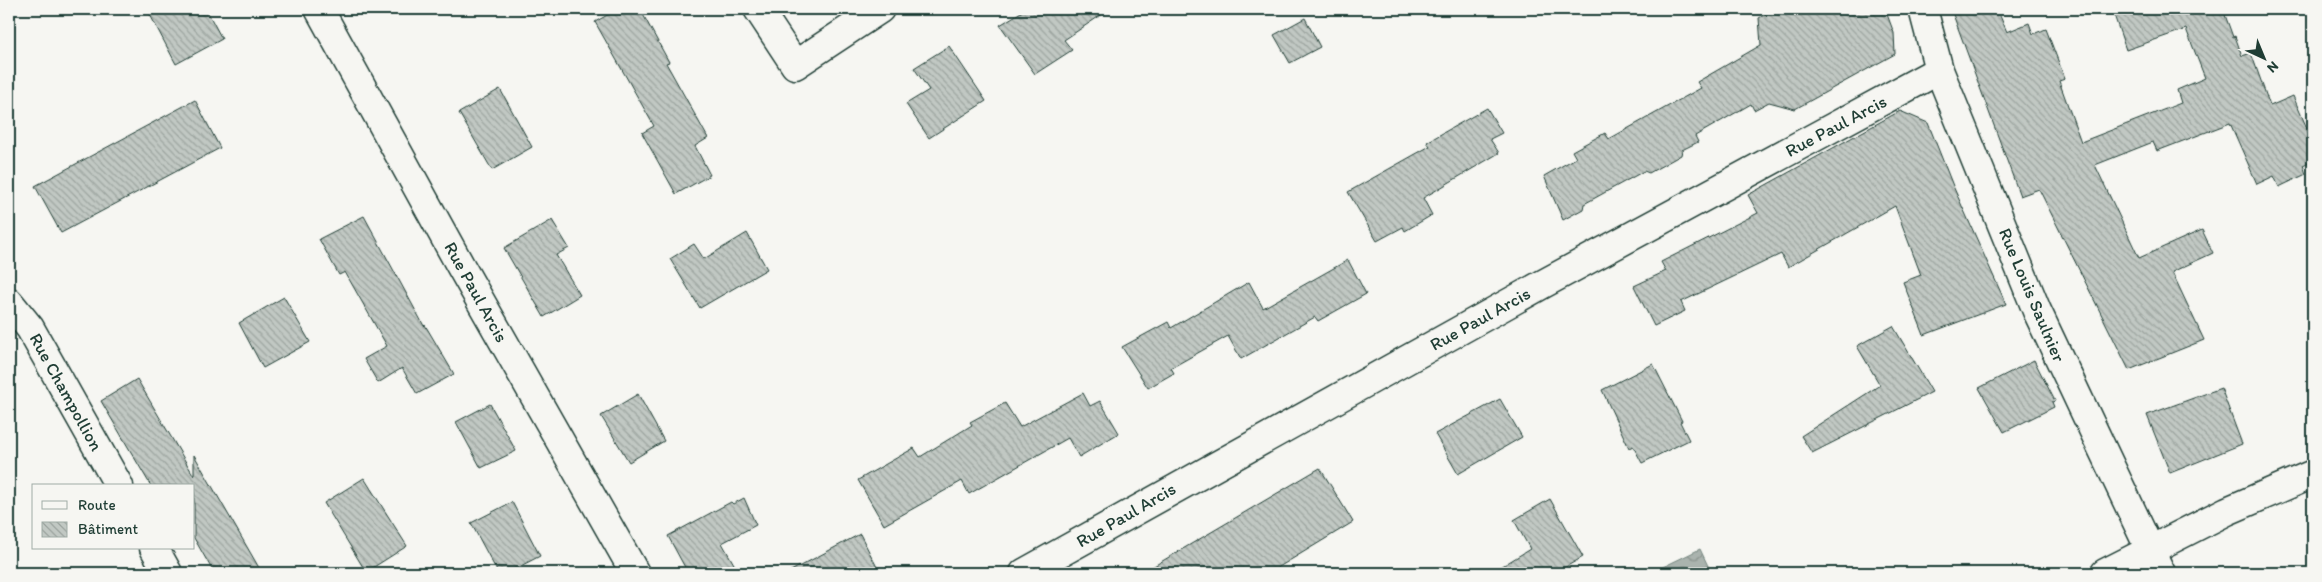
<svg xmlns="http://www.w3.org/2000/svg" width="2322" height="582" viewBox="0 0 2322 582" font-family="Itim,sans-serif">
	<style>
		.water { fill: url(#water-waves); stroke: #72847d }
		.building { fill: url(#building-back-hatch); stroke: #1f3d34 }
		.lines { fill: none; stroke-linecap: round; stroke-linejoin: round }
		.street-casing { stroke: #1f3d34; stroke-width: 31 }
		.street { stroke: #f6f6f2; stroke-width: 28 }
		.labels { text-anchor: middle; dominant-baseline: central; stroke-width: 4.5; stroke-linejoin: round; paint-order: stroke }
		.street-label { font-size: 18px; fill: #1f3d34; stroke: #f6f6f2 }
	</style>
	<defs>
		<pattern id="water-waves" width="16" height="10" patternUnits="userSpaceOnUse" patternTransform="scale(1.25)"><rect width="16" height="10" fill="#aab3ae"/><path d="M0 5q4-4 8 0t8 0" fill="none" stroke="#8a938e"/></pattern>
		<pattern id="building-back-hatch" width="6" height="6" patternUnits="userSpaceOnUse" patternTransform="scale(1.25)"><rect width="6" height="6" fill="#c1c8c3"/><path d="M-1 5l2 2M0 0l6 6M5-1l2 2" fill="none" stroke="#9ca49f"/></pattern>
	</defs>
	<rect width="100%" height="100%" fill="#f6f6f2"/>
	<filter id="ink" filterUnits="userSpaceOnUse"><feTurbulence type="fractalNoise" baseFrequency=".02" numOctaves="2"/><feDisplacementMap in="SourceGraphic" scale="10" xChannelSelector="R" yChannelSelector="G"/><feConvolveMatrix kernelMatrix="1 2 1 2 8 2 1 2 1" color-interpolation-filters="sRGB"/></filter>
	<g filter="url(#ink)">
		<polygon class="water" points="1700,549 1709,568 1698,573 1666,573 1663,567"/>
		<g class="building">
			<polygon points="147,9 206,9 222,39 176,64"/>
			<polygon points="618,9 640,9 669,62 666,63 708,138 695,146 710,175 676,194 642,133 654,126 595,22"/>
			<polygon points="1026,9 1110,9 1064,40 1072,50 1035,74 1000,25"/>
			<polygon points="1775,9 1885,9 1894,33 1895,54 1795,109 1769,102 1754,110 1751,104 1695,136 1698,142 1682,150 1681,155 1649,173 1644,171 1613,188 1584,204 1583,209 1563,220 1544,176 1576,158 1572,151 1605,133 1609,139 1701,88 1697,82 1761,45 1759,18"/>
			<polygon points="1951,9 1997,9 2007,32 2029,23 2033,34 2046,29 2065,79 2059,81 2081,142 2181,103 2177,90 2205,78 2186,29 2126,50 2112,9 2230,9 2231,13 2225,15 2233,37 2235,36 2242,56 2251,53 2270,106 2293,96 2313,142 2313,160 2303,165 2306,174 2279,187 2274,176 2257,184 2230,123 2157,151 2153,142 2095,165 2139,258 2202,230 2213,253 2172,272 2204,340 2129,370 2039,189 2020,196"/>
			<polygon points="1305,18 1320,47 1290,63 1274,35"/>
			<polygon points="949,46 986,101 929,138 906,104 929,90 914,68"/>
			<polygon points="500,89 532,147 492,170 459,113"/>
			<polygon points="195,100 220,148 61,233 35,186"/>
			<polygon points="1487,108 1502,133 1490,139 1499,153 1423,198 1432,215 1405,231 1403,227 1377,241 1348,192 1430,146 1427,142"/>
			<polygon points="1900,111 1928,123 1953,186 2006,304 1924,335 1903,282 1921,275 1895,206 1788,267 1781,254 1681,302 1685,311 1654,326 1634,286 1666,271 1661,262 1758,213 1748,195"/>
			<polygon points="364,216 424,326 425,325 454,374 417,394 402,368 378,383 364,359 387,346 345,272 339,275 319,239"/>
			<polygon points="552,220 569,248 556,255 580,295 544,317 504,248"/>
			<polygon points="747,233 767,269 700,308 670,259 694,244 704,259"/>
			<polygon points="1348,260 1366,294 1318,321 1315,317 1241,359 1228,336 1171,368 1174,373 1148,388 1122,347 1168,322 1171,328 1249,282 1263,308"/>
			<polygon points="284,297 310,342 263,368 239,323"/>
			<polygon points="1893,326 1932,392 1812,453 1801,436 1880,385 1857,346"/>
			<polygon points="2034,360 2055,401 2052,402 2054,407 2004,432 1979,388"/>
			<polygon points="1653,364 1682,421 1680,422 1689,440 1642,463 1633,446 1629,448 1602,390"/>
			<polygon points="137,379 194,476 194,455 262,573 214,573 194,538 194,486 151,486 101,401"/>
			<polygon points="2221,388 2242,444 2170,473 2147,415"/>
			<polygon points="1083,393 1090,406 1100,401 1119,433 1079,457 1068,438 969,494 962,481 884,525 858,480 914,448 920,457 972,425 970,422 1005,403 1020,427"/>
			<polygon points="638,394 664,441 629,462 601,416"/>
			<polygon points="1500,399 1522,437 1458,474 1435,434"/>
			<polygon points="490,404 516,451 481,468 456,422"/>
			<polygon points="1320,468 1353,522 1269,573 1142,573"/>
			<polygon points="364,478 407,546 366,572 324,503"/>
			<polygon points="744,498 756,525 722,543 739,573 688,573 668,536 731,502 733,504"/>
			<polygon points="1550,499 1583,557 1555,573 1491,573 1530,549 1514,520"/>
			<polygon points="512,502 540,556 507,573 498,573 471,523"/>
			<polygon points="860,534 880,573 787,573"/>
		</g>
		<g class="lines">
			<g class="street-casing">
				<g id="street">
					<polyline points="319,9 460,265 635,573"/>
					<polyline points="758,9 795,65 880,9"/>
					<polyline points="1923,9 1939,70 2037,311 2161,573"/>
					<polyline points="9,302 30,328 119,486"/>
					<polyline points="154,548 168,573"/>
					<polyline points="1024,573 1543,284 1939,70"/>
					<polyline points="2105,573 2227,511 2313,474"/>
				</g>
			</g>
			<use href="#street" class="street"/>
		</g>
	</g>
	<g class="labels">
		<g class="street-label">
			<text transform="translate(1836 126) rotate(-28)">Rue Paul Arcis</text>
			<text transform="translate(476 292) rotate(61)">Rue Paul Arcis</text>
			<text transform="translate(2032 295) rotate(67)">Rue Louis Saulnier</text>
			<text transform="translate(1480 319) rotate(-29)">Rue Paul Arcis</text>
			<text transform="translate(66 392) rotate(61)">Rue Champollion</text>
			<text transform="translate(1126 515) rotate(-30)">Rue Paul Arcis</text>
		</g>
	</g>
	<rect width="2322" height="582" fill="none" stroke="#f6f6f2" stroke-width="30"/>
	<rect x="15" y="15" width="2292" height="552" fill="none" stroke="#1f3d34" stroke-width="2" filter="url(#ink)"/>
	<rect x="32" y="484" width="162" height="65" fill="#f6f6f2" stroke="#a0aca6"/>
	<rect x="42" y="501" width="25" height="8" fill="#f6f6f2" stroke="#a0aca6"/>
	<text x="78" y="510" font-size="15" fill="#1f3d34">Route</text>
	<rect x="42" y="522" width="25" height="15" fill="url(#building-back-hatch)" stroke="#a0aca6"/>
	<text x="78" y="534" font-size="15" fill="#1f3d34">Bâtiment</text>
	<g transform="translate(2264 58) rotate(136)" stroke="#f6f6f2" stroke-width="4" paint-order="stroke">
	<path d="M0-4L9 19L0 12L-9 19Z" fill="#1f3d34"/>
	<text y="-8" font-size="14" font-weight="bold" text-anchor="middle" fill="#1f3d34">N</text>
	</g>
</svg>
